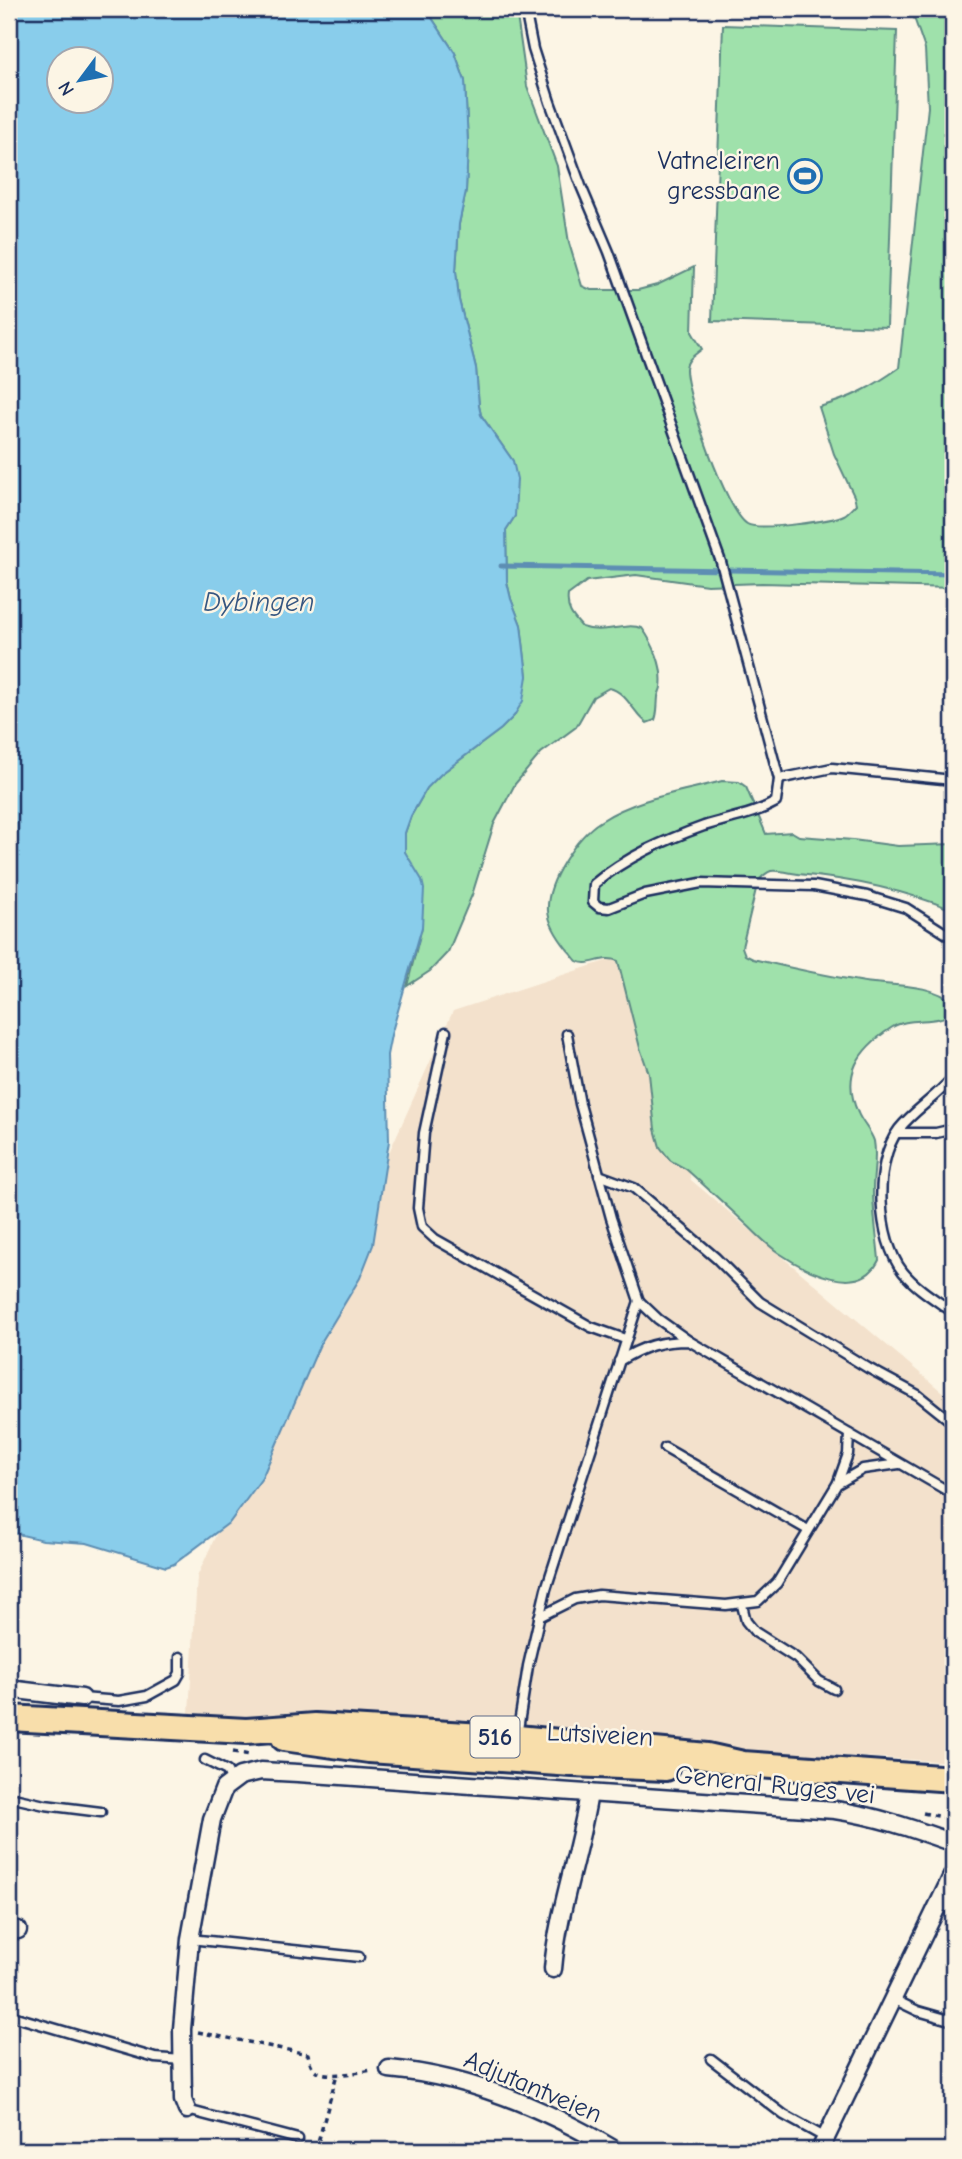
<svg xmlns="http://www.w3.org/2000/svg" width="962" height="2159" viewBox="0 0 962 2159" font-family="'Comic Neue',sans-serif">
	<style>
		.built { fill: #f3e1cc }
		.green { fill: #9fe1ab; stroke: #5d8884; stroke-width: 2 }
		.water { fill: #89cdeb; stroke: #5d8eb3; stroke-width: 2; fill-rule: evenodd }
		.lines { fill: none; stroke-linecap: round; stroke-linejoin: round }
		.stream { stroke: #5d8eb3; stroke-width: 5 }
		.lane-casing { stroke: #1b2f5e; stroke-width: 13 }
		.street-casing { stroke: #1b2f5e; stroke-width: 21 }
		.primary-casing { stroke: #1b2f5e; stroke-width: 30 }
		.path { stroke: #1b2f5e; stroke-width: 3.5; stroke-dasharray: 5 5; stroke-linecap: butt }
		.lane { stroke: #fcf5e5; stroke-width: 8 }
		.street { stroke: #fcf5e5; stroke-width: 16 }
		.primary { stroke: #f8deab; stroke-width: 24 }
		.labels { text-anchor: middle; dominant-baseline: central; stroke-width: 5; stroke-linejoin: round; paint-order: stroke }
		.shield { fill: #fcf5e5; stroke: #5e6a86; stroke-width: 2 }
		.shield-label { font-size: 24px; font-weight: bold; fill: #1b2f5e }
		.poi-label { font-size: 26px; fill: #1b2f5e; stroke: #fcf5e5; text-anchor: end }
		.street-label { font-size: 26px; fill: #1b2f5e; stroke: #fcf5e5 }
		.water-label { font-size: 28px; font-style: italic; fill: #365681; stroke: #fcf5e5 }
	</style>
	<rect width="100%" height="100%" fill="#fcf5e5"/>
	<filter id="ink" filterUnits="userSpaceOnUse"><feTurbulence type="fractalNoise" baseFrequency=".0143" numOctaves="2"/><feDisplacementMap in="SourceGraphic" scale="14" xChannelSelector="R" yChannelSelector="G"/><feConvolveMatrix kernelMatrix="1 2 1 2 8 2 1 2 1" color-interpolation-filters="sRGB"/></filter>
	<g filter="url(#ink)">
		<polygon class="built" points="636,951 691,1180 953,1401 953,1762 458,1734 189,1713 197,1577 453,1011"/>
		<g class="green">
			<path d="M 426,9 L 516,9 L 527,86 L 557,166 L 569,243 L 582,286 L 591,290 L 638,290 L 657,285 L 694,267 L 692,332 L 702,349 C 695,355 686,359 686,369 C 686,395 726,511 747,524 C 758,531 832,521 844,515 C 848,513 852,508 856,504 L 854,496 L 834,454 L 819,407 C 852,398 872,387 899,368 L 928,107 L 925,49 L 911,9 L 953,9 L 953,588 L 762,583 L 707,585 L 636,575 L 587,581 L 568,595 C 566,610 573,617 582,627 C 604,635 623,622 642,628 C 653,643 664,667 661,687 C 661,690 658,694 658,697 C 657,706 658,712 655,720 L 647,723 C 633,713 627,692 609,688 L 593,697 L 576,727 L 541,753 L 515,784 L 494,824 L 472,895 L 448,952 L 430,971 L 407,986 L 422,927 L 405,852 L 405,833 L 411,816 L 427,788 L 441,774 L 501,729 L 514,716 L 527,676 L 521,625 L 511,599 L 507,582 L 506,530 L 515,516 L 513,461 L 481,415 L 479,406 L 476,368 L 459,300 L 456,271 L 459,224 L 466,191 L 468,143 L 465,81 L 455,53 Z"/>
			<polygon points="723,25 897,31 887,327 712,321"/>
			<path d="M 722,781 L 739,782 L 746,787 L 766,834 L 792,832 L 799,836 L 853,840 L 898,846 L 953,844 L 953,910 C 904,890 851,879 798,874 C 790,873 779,870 771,871 C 765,873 762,877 758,881 L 742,947 L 745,955 L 753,959 C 790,968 828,976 865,982 C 891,986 933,983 953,1003 L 953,1013 C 935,1025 909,1016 891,1028 C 858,1050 841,1075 858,1113 C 862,1123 871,1131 874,1141 C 877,1157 873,1174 873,1190 C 873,1213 877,1237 879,1260 C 860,1300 804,1270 779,1253 C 767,1245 757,1234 746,1224 C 726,1205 706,1187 686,1169 L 671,1161 L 660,1147 L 655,1129 L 649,1074 L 640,1048 L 618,961 C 603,954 589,968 577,961 C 574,958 570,952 567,949 C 559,939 549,924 548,911 C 546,882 577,836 601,821 C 636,798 682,792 722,781 Z"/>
		</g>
		<path class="water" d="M 9,9 L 426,9 L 455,53 L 465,81 L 468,143 L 466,191 L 459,224 L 456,271 L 459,300 L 476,368 L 479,406 L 481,415 L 513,461 L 517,479 L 515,516 L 506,530 L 507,582 L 511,599 L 521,625 L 527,676 L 523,701 L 514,716 L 501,729 L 441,774 L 427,788 L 411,816 L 405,833 L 405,852 L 422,880 L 424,889 L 422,927 L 391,1035 L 387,1055 L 389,1141 L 373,1245 L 360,1278 L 320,1344 L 262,1478 L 230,1522 L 174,1564 L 166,1567 L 87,1543 L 43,1540 L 9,1532 ZM 60,60 L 102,60 L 102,102 L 60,102 Z"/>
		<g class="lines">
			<polyline class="stream" points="501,566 953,574"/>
			<g class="lane-casing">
				<g id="lane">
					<path d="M 525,9 L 533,49 L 550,102 L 581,186 L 609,252 L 721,562 L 779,779 L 776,802 C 753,815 729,818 704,826 C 665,840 626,857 594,884 L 593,902 L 599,907 L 609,908 L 645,894 L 701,883 L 814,886 L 867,896 L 906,908 L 953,938"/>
					<polyline points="779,779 832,768 953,780"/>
					<polyline points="446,1032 424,1133 418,1208 422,1227 435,1239 591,1327 625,1339"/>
					<path d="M 953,1077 C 938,1096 914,1110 899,1129 C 873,1163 877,1239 903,1272 C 917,1289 936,1300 953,1312"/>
					<polyline points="897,1133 936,1133 953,1129"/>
					<polyline points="599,1175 634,1188 716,1258 760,1302 868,1368 918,1395 953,1423"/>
					<polyline points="639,1301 658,1319 689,1341"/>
					<path d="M 619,1361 C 643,1346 661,1341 689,1341 L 953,1494"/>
					<polyline points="665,1448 808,1530"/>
					<polyline points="838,1482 848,1454 849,1434"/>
					<polyline points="742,1605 746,1621 755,1632 796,1658 819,1681 834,1689"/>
					<polyline points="539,1617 575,1599 599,1595 726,1605 758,1601 777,1583 837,1484 863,1469 899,1464"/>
					<polyline points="82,1698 119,1701 147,1696 176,1680 180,1673 180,1657"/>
					<polyline points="517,1736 528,1666 546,1589 639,1301 611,1218 580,1104 567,1034"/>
					<polyline points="205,1760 227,1771 232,1781"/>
					<polyline points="9,1797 45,1805 101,1812"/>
					<polyline points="939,1903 953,1911"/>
					<polyline points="190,1939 359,1957"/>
					<polyline points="893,1999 918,2011 953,2021"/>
					<polyline points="9,2015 155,2058 183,2060"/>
					<polyline points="711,2059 784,2115 826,2138"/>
					<polyline points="187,2110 298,2139"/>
				</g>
			</g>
			<g class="street-casing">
				<g id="street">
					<polyline points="9,1689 82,1698"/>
					<polyline points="9,1928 18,1930"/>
					<path d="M 553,1969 C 558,1909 580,1852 589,1793"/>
					<path d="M 389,2069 C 469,2076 546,2109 615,2150"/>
					<path d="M 187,2110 L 183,2100 L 182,2029 L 190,1939 L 212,1819 L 224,1788 L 240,1776 L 261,1771 L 298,1773 L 835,1810 C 876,1816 914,1829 953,1843"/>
					<polyline points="820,2150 953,1874"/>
				</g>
			</g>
			<g class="primary-casing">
				<g id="primary">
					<polyline points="9,1718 246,1731 315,1726 517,1738 707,1756 743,1764 953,1779"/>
					<polyline points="284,1738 369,1750 573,1764 666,1768"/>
				</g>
			</g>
			<g class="path">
				<polyline points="233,1752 250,1755"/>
				<polyline points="923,1813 953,1819"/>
				<path d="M 198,2032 L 308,2054 C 309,2059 311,2067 315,2070 C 326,2079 359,2072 373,2070"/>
				<polyline points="316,2150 337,2074"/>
			</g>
			<use href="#lane" class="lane"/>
			<use href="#street" class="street"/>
			<use href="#primary" class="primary"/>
		</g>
	</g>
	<defs>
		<g id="stadium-ring" transform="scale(1.75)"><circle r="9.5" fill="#fcf5e5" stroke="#1f6fb2" stroke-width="1.5"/><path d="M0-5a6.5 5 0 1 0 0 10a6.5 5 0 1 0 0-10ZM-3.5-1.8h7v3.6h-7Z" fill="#1f6fb2"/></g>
	</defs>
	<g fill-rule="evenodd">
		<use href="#stadium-ring" x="805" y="176"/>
	</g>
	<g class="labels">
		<rect class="shield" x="470.5" y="1716.5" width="49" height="41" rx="5"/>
		<g class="shield-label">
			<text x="495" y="1737">516</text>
		</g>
		<g class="poi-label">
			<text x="780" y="161">Vatneleiren<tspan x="780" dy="30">gressbane</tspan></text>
		</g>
		<g class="street-label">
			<text transform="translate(600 1735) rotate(3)">Lutsiveien</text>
			<text transform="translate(775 1785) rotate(6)">General Ruges vei</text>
			<text transform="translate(533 2087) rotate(23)">Adjutantveien</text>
		</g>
		<g class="water-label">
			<text x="259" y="602">Dybingen</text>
		</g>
	</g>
	<rect width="962" height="2159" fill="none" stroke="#fcf5e5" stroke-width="35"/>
	<rect x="18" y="18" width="927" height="2124" fill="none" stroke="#1b2f5e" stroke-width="2.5" filter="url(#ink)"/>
	<g transform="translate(80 80) rotate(238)"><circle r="33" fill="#fcf5e5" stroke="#a2a6af" stroke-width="2"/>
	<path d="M0-5L12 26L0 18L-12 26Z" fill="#1f6fb2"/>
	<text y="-10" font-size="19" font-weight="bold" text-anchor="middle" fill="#1b2f5e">N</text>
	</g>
</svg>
